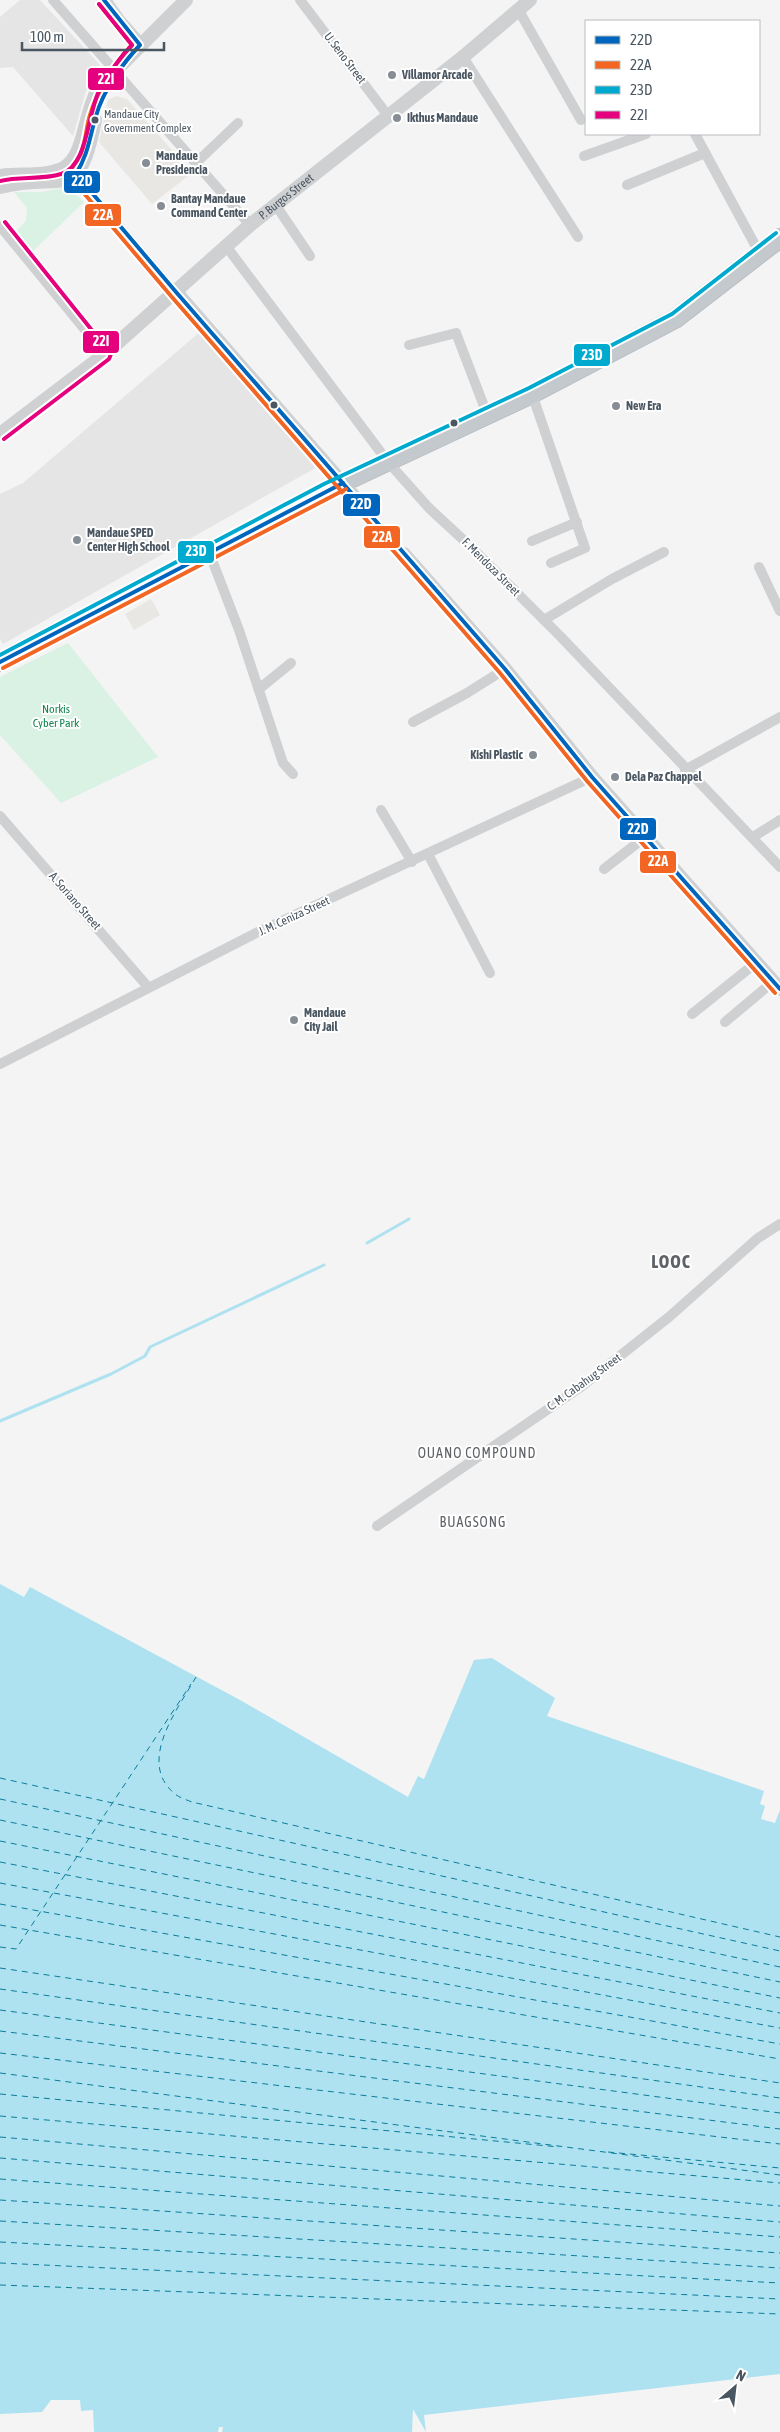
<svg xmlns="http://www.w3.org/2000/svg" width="780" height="2432" viewBox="0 0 780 2432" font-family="'Asap Condensed',sans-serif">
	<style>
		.commercial { fill: #e8e7e3 }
		.education { fill: #e6e5e6 }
		.green { fill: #d9f2e3 }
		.water { fill: #aee2f0 }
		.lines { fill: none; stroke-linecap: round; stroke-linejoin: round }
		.stream { stroke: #aee2f0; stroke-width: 3 }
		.ferry { stroke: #0c7c9b; stroke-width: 1; stroke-dasharray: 6 5; stroke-linecap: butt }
		.trunk-casing { stroke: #b9bec3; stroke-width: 20 }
		.pedestrian { stroke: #ced0d2; stroke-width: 8 }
		.minor { stroke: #ced0d2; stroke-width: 10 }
		.tertiary { stroke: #ced0d2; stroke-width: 14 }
		.trunk { stroke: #c4c9cd; stroke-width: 18 }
		.bus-1-casing { stroke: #fff; stroke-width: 8 }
		.bus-2-casing { stroke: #fff; stroke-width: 8 }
		.bus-3-casing { stroke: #fff; stroke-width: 8 }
		.bus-4-casing { stroke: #fff; stroke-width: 8 }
		.bus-1 { stroke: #0065bd; stroke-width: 4 }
		.bus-2 { stroke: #f26522; stroke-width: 4 }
		.bus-3 { stroke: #00a9ce; stroke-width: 4 }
		.bus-4 { stroke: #e5007d; stroke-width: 4 }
		.poi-dot { fill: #868d94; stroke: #fff; stroke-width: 2 }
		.bus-dot { fill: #4a5661; stroke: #fff; stroke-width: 2 }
		.labels { text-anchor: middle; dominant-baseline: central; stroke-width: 4; stroke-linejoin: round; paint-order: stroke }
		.bus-label { font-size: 11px; fill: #4a5661; stroke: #fff; text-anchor: start }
		.street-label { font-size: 12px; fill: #4a5661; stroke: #fff }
		.poi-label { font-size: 12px; font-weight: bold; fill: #4a5661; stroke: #fff; text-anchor: start }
		.park-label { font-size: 12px; fill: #17864f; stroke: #fff }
		.neighbourhood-label { font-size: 14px; letter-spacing: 1px; fill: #5f6368; stroke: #fff }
		.district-label { font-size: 18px; font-weight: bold; letter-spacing: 1px; fill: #5f6368; stroke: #fff }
		.line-badge { stroke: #fff; stroke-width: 2 }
		.badge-label { font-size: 14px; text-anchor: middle; font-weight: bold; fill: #fff }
	</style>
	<rect width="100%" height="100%" fill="#f4f4f4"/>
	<g class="commercial">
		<polygon points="116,96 127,99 192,173 152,204 99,142 108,100"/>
		<polygon points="151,599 160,615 134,630 125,614"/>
	</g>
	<g class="education">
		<polygon points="20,0 40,0 100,65 86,91 73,136 13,67 0,68 0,17"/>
		<polygon points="201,331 319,466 3,644 0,639 0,494 23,483"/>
	</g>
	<g class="green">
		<polygon points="61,188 72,191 84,202 30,254 14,233 26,221 27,208 14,192 42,192"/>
		<polygon points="68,643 158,757 61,803 0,735 0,677"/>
	</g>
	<polygon class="water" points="0,1584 24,1597 30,1587 240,1700 408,1797 418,1776 424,1779 474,1660 492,1658 555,1698 547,1716 764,1791 760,1804 765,1806 761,1819 775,1823 780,1810 780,2374 424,2415 426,2432 413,2409 412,2432 222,2432 223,2427 219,2427 218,2432 94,2432 93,2410 81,2411 80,2400 51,2400 42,2412 0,2414"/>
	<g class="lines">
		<g class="stream">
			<polyline points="367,1243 409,1219"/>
			<polyline points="0,1421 111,1374 145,1356 150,1347 324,1265"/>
		</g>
		<g class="ferry">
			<path d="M 196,1677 C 178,1709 136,1762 175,1794 C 180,1798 187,1800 192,1802 L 780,1937"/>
			<polyline points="0,1778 780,1951"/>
			<polyline points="0,1799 780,1967"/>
			<polyline points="0,1820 780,1982"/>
			<polyline points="0,1841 780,1998"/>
			<polyline points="0,1862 780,2013"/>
			<polyline points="0,1883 780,2028"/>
			<polyline points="0,1904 780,2044"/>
			<polyline points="0,1925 780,2059"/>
			<polyline points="0,1947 16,1949 191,1684"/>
			<polyline points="0,1968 780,2083"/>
			<polyline points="0,1989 780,2098"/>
			<polyline points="0,2010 780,2113"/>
			<polyline points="0,2031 780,2129"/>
			<polyline points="0,2053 780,2144"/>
			<polyline points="0,2073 780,2175"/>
			<polyline points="0,2094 559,2147"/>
			<polyline points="0,2116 780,2183"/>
			<polyline points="0,2137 780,2206"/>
			<polyline points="608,2152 780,2168"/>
			<polyline points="0,2158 780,2222"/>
			<polyline points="0,2179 780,2237"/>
			<polyline points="0,2200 780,2253"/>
			<polyline points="0,2221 780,2268"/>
			<polyline points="0,2242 780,2283"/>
			<polyline points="0,2263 780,2299"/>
			<polyline points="0,2285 780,2314"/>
		</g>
		<g class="trunk-casing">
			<polyline id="trunk" points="0,662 327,490 532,394 675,319 780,238"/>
		</g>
		<polyline class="pedestrian" points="76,174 176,292"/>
		<g class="minor">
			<polyline points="53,0 250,225"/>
			<polyline points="300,0 389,117"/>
			<polyline points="518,9 581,120"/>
			<polyline points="463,57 578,237"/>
			<polyline points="695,134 760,254"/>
			<polyline points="584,156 646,134"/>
			<polyline points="197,162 238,123"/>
			<polyline points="627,185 705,153"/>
			<polyline points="275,204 310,256"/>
			<polyline points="0,226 105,354"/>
			<polyline points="226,246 388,462 429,508 470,546 561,637 780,867"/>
			<polyline points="409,345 456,333 487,414"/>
			<polyline points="532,394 585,548 551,563"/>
			<polyline points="532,541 577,522"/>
			<polyline points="209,552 239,630 283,763 293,774"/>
			<polyline points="759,567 780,611"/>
			<polyline points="544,620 612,579 664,552"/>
			<polyline points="259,689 291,663"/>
			<polyline points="413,722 467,693 505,669"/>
			<polyline points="685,770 780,717"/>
			<polyline points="381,810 412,862"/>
			<polyline points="0,816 148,987"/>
			<polyline points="753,837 780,820"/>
			<polyline points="428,854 490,973"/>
			<polyline points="604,869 645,837"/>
			<polyline points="692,1014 757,962"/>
			<polyline points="725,1022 774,981"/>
			<polyline points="0,1064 258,932 592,777"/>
			<polyline points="377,1526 582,1386 669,1317 758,1238 780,1224"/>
		</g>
		<g class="tertiary">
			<polyline points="104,0 118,20 140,45"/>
			<path d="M 0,176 C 20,173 43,177 62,169 C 93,154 78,87 122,64 L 186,0"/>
			<path d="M 0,187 C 64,170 78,207 95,120"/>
			<polyline points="176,292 359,502"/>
			<path id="s1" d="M 0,434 L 105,354 L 250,225 L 463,57 L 530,0"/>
			<polyline points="404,554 505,669 592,777 780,989"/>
		</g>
		<use href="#trunk" class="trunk"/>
		<g class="bus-1-casing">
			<g id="bus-1">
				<path d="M 104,0 L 140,45 C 122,64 103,91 96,116 C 89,139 89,152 76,174 L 176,292 L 505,669 L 592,777 L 780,989"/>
				<polyline points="0,662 343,483"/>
			</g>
		</g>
		<g class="bus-2-casing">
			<g id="bus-2">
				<path d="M 99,4 L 132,45 C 116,61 96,93 90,115 C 86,127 86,141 81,153 C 78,162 68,168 71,178 L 171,296 L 500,673 L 587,781 L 775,993"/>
				<polyline points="3,668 346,489"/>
			</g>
		</g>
		<g class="bus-3-casing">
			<polyline id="bus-3" points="0,655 324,484 529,388 672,314 776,233"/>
		</g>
		<g class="bus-4-casing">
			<g id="bus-4">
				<path d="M 0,181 C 19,176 42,180 61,174 C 88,166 87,115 99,91 C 108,75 118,59 132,45 L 99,4"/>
				<polyline points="4,439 109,359 111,354 5,222"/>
			</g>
		</g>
		<use href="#bus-1" class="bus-1"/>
		<use href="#bus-2" class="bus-2"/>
		<use href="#bus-3" class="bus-3"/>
		<use href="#bus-4" class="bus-4"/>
	</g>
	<g class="poi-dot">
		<circle cx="392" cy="75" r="5"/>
		<circle cx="397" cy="118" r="5"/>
		<circle cx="146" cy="163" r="5"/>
		<circle cx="161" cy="206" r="5"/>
		<circle cx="616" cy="406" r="5"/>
		<circle cx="77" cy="540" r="5"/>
		<circle cx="533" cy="755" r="5"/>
		<circle cx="615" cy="777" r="5"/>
		<circle cx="294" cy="1020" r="5"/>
	</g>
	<g class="bus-dot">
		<circle cx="95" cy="120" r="4.5"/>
		<circle cx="274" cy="405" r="4.5"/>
		<circle cx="454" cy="423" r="4.5"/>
	</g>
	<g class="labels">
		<g class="bus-label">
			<text x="104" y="114">Mandaue City<tspan x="104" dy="14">Government Complex</tspan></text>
		</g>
		<g class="street-label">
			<text transform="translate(345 58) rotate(53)">U. Seno Street</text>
			<text stroke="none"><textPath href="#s1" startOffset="372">P. Burgos Street</textPath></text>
			<text transform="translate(491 567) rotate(45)">F. Mendoza Street</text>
			<text transform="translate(75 901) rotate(49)">A. Soriano Street</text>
			<text transform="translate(294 916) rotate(-25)">J. M. Ceniza Street</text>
			<text transform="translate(584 1382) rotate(-36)">C. M. Cabahug Street</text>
		</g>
		<g class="poi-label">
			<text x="402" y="75">Villamor Arcade</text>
			<text x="407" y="118">Ikthus Mandaue</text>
			<text x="156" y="156">Mandaue<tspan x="156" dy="14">Presidencia</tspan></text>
			<text x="171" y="199">Bantay Mandaue<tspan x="171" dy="14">Command Center</tspan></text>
			<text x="626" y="406">New Era</text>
			<text x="87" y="533">Mandaue SPED<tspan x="87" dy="14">Center High School</tspan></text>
			<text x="523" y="755" text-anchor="end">Kishi Plastic</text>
			<text x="625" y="777">Dela Paz Chappel</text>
			<text x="304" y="1013">Mandaue<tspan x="304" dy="14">City Jail</tspan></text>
		</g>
		<g class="park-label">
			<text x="56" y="709">Norkis<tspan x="56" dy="14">Cyber Park</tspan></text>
		</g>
		<g class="neighbourhood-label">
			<text x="477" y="1453">OUANO COMPOUND</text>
			<text x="473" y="1522">BUAGSONG</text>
		</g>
		<g class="district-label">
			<text x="671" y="1261">LOOC</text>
		</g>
	</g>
	<g class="line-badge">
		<rect x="87" y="67" width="38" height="24" rx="5" fill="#e5007d"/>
		<rect x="63" y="170" width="38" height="24" rx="5" fill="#0065bd"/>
		<rect x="84" y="203" width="38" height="24" rx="5" fill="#f26522"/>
		<rect x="82" y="330" width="38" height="24" rx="5" fill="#e5007d"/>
		<rect x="573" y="343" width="38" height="24" rx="5" fill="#00a9ce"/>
		<rect x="342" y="493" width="39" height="24" rx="5" fill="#0065bd"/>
		<rect x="363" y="525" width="38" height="24" rx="5" fill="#f26522"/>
		<rect x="177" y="540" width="38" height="24" rx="5" fill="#00a9ce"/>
		<rect x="619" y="817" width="38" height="24" rx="5" fill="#0065bd"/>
		<rect x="639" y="850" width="38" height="24" rx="5" fill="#f26522"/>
	</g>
	<g class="badge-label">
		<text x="106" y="84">22I</text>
		<text x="82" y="186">22D</text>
		<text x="103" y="220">22A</text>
		<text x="101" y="346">22I</text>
		<text x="592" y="360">23D</text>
		<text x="361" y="509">22D</text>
		<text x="382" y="542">22A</text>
		<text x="196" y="556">23D</text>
		<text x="638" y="834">22D</text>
		<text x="658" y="866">22A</text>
	</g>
	<rect x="585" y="20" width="175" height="115" fill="#ffffff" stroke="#b7bbc0"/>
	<rect x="595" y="36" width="25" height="8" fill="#0065bd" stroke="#b7bbc0"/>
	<text x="630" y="45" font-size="15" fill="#4a5661">22D</text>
	<rect x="595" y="61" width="25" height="8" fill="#f26522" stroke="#b7bbc0"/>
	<text x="630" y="70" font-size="15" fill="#4a5661">22A</text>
	<rect x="595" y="86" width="25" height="8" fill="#00a9ce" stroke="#b7bbc0"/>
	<text x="630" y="95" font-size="15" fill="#4a5661">23D</text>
	<rect x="595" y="111" width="25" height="8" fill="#e5007d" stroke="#b7bbc0"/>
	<text x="630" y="120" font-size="15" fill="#4a5661">22I</text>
	<g transform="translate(735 2387) rotate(28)" stroke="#ffffff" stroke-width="4" paint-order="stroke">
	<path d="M0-4L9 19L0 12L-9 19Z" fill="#4a5661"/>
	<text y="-8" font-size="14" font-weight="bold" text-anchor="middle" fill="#4a5661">N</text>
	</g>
	<path d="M22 42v8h142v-8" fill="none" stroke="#4a5661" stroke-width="2.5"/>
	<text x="30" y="42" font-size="15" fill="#4a5661" stroke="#ffffff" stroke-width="4" paint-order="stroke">100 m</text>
</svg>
